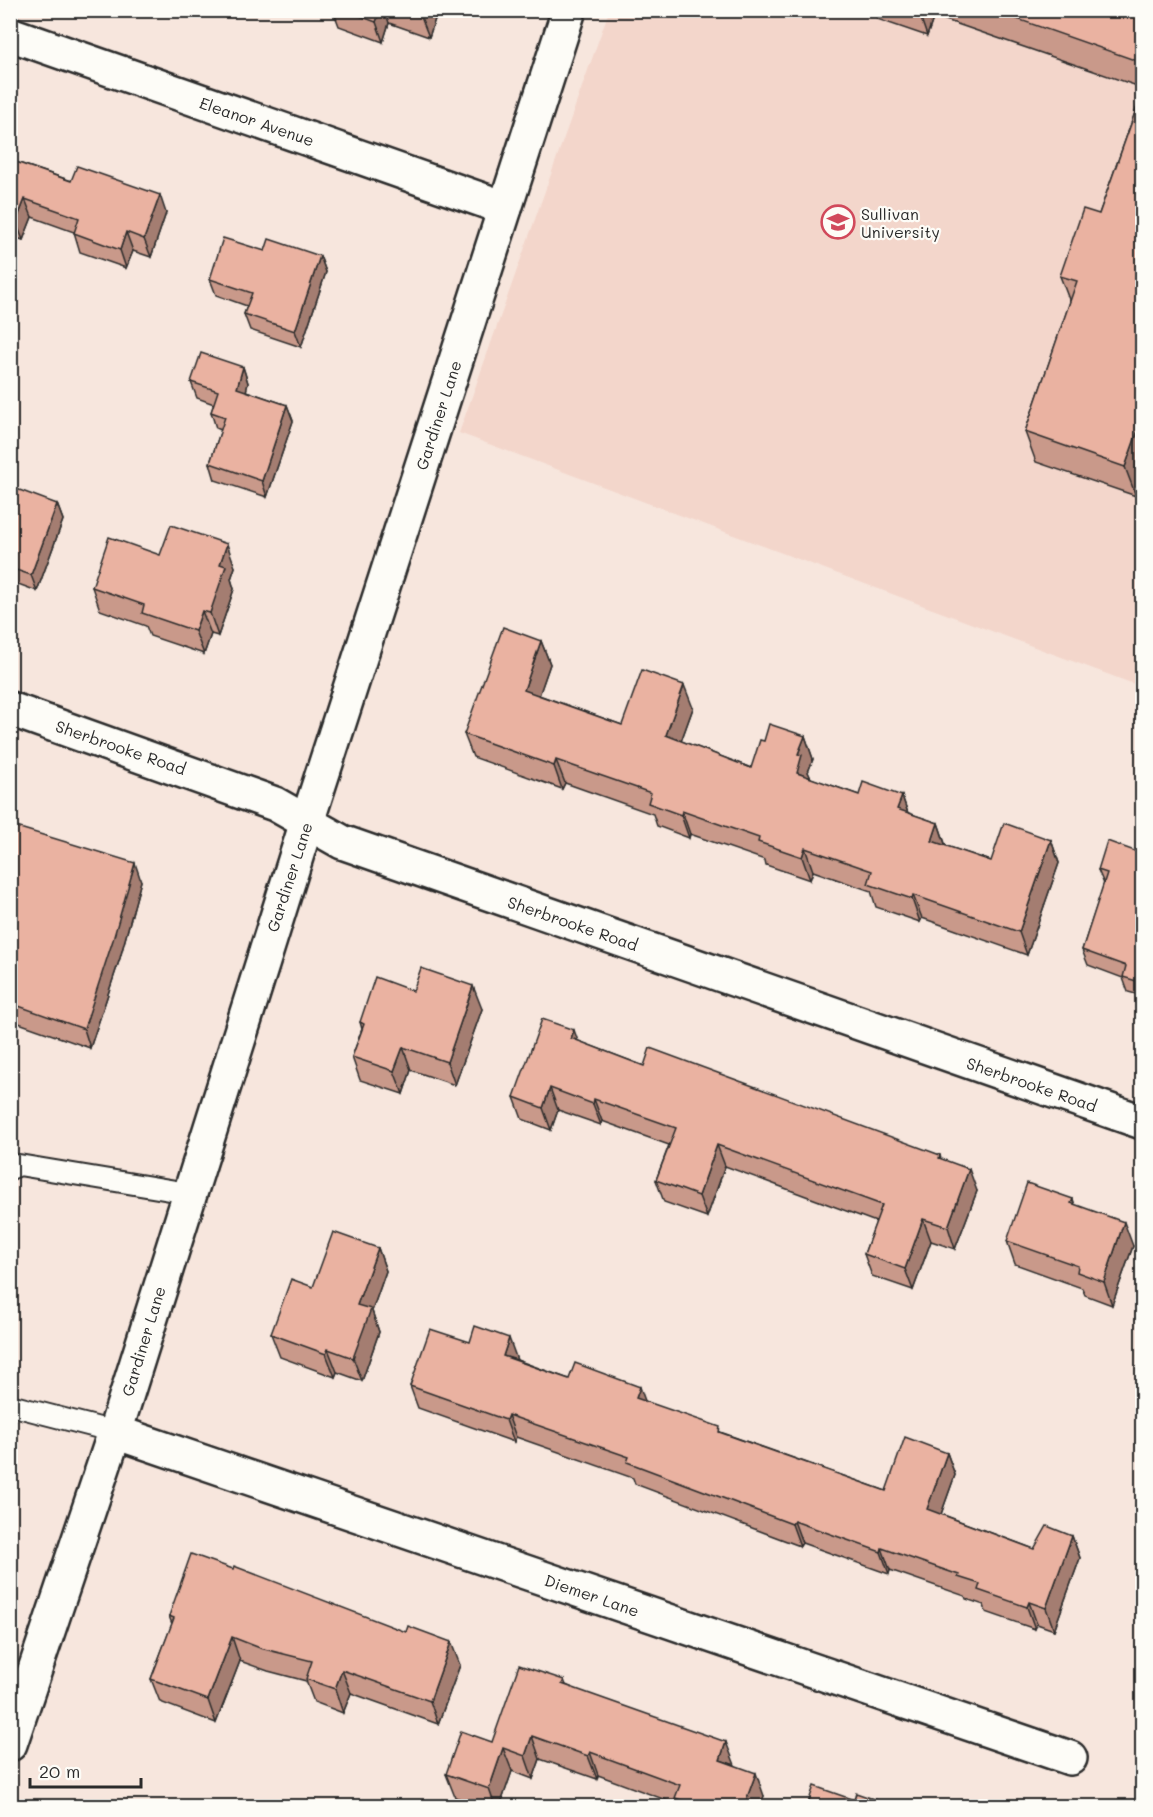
<svg xmlns="http://www.w3.org/2000/svg" width="1153" height="1817" viewBox="0 0 1153 1817" font-family="Mali,sans-serif">
	<style>
		.built { fill: #f3d6cb }
		.lines { fill: none; stroke-linecap: round; stroke-linejoin: round }
		.service-casing { stroke: #2b2b2b; stroke-width: 24 }
		.minor-casing { stroke: #2b2b2b; stroke-width: 38 }
		.secondary-casing { stroke: #2b2b2b; stroke-width: 38 }
		.service { stroke: #fdfcf7; stroke-width: 20 }
		.minor { stroke: #fdfcf7; stroke-width: 33 }
		.secondary { stroke: #fdfcf7; stroke-width: 33 }
		.wall { fill: #c9998a; stroke: #2b2b2b; stroke-width: 1.5 }
		.shaded-wall { fill: #a47d71; stroke: #2b2b2b; stroke-width: 1.5 }
		.building { fill: #eab2a1; stroke: #2b2b2b; stroke-width: 1.5 }
		.labels { text-anchor: middle; dominant-baseline: central; stroke-width: 4.5; stroke-linejoin: round; paint-order: stroke }
		.street-label { font-size: 16px; fill: #2b2b2b; stroke: #fdfcf7 }
		.poi-label { font-size: 16px; fill: #2b2b2b; stroke: #fdfcf7; text-anchor: start }
	</style>
	<rect width="100%" height="100%" fill="#f7e6dd"/>
	<filter id="ink" filterUnits="userSpaceOnUse"><feTurbulence type="fractalNoise" baseFrequency=".0167" numOctaves="2"/><feDisplacementMap in="SourceGraphic" scale="12" xChannelSelector="R" yChannelSelector="G"/><feConvolveMatrix kernelMatrix="1 2 1 2 8 2 1 2 1" color-interpolation-filters="sRGB"/></filter>
	<g filter="url(#ink)">
		<polygon class="built" points="609,11 1142,11 1142,687 459,433"/>
		<g class="lines">
			<g class="service-casing">
				<g id="service">
					<polyline points="10,1169 19,1165 188,1193"/>
					<polyline points="10,1405 115,1432"/>
				</g>
			</g>
			<g class="minor-casing">
				<g id="minor">
					<polyline points="10,34 505,208"/>
					<polyline points="10,709 275,804 342,842 1142,1122"/>
					<polyline points="115,1432 1070,1758"/>
				</g>
			</g>
			<g class="secondary-casing">
				<polyline id="secondary" points="10,1744 115,1432 307,822 569,10"/>
			</g>
			<use href="#service" class="service"/>
			<use href="#minor" class="minor"/>
			<use href="#secondary" class="secondary"/>
		</g>
		<g class="wall">
			<polygon points="333,10 438,10 429,37 389,23 383,42 339,26"/>
			<polygon points="873,10 1143,10 1143,88 934,16 927,36 877,19"/>
			<polygon points="1143,90 1143,476 1136,496 1036,462 1025,432 1070,302 1060,276 1099,214"/>
			<polygon points="10,160 166,213 151,257 133,251 126,268 80,252 74,232 32,217 23,240 10,236"/>
			<polygon points="265,251 320,256 326,272 301,347 250,330 244,314 247,306 216,295 210,279"/>
			<polygon points="243,367 248,383 246,391 287,405 293,421 267,497 215,480 210,463 221,430 216,428 211,412 214,404 197,398 191,382"/>
			<polygon points="10,497 57,504 63,520 37,591 10,581"/>
			<polygon points="160,555 235,567 231,579 234,589 218,636 211,634 204,654 150,636 146,626 100,610 92,587"/>
			<polygon points="541,641 550,664 539,695 622,725 693,708 681,741 751,768 764,741 805,736 813,759 808,772 810,778 859,795 902,796 908,813 938,823 946,846 991,861 1051,840 1059,863 1027,955 922,918 920,922 876,907 871,891 813,871 810,880 766,865 765,860 690,834 689,838 657,826 653,814 565,783 562,789 473,757 464,734"/>
			<polygon points="10,825 141,881 120,958 90,1048 10,1020"/>
			<polygon points="1143,854 1143,996 1128,992 1123,978 1088,965 1082,950 1104,884 1098,870"/>
			<polygon points="413,991 482,1009 455,1085 411,1070 403,1094 360,1080 352,1057 362,1029 360,1022"/>
			<polygon points="578,1041 644,1066 940,1155 941,1159 977,1191 955,1249 931,1241 913,1290 872,1276 864,1254 876,1222 725,1166 707,1217 664,1202 656,1180 669,1145 602,1121 601,1125 558,1110 551,1130 522,1119 514,1097"/>
			<polygon points="1073,1199 1075,1205 1133,1246 1112,1305 1085,1295 1082,1288 1015,1264 1007,1241"/>
			<polygon points="378,1248 386,1271 372,1311 379,1332 362,1381 337,1372 335,1377 280,1357 271,1334 313,1287"/>
			<polygon points="470,1342 517,1360 569,1379 645,1401 723,1433 886,1491 947,1453 955,1475 941,1514 1034,1549 1072,1536 1080,1558 1054,1630 1037,1624 1035,1629 986,1612 984,1605 966,1599 965,1596 890,1570 889,1574 802,1543 800,1546 635,1484 633,1478 516,1437 514,1442 418,1408 410,1386"/>
			<polygon points="169,1616 460,1665 438,1724 351,1693 343,1713 314,1702 306,1681 268,1671 240,1661 216,1723 160,1702 151,1679 172,1624"/>
			<polygon points="564,1680 566,1685 734,1765 764,1796 760,1806 678,1806 677,1804 598,1775 597,1779 540,1759 533,1779 512,1771 500,1806 481,1806 455,1797 446,1774 492,1742"/>
		</g>
		<g class="shaded-wall">
			<polygon points="380,10 385,10 389,23 383,42 376,22"/>
			<polygon points="423,10 438,10 429,37 421,17"/>
			<polygon points="918,10 932,10 934,16 927,36"/>
			<polygon points="160,195 166,213 151,257 144,239"/>
			<polygon points="25,199 32,217 23,240 16,222"/>
			<polygon points="126,232 133,251 126,268 120,250"/>
			<polygon points="320,256 326,272 301,347 295,331"/>
			<polygon points="243,367 248,383 243,404 237,388"/>
			<polygon points="287,405 293,421 267,497 262,481"/>
			<polygon points="1143,416 1143,476 1136,496 1125,467"/>
			<polygon points="57,504 63,520 37,591 31,575"/>
			<polygon points="227,544 235,567 231,579 234,589 218,636 210,613 220,564"/>
			<polygon points="202,611 211,634 204,654 195,631"/>
			<polygon points="541,641 550,664 533,713 524,690"/>
			<polygon points="684,685 693,708 675,758 666,735"/>
			<polygon points="805,736 813,759 808,772 811,778 797,773 798,754"/>
			<polygon points="556,760 565,783 562,789 554,766"/>
			<polygon points="902,796 910,819 897,809"/>
			<polygon points="682,811 690,834 689,838 681,815"/>
			<polygon points="938,823 946,847 932,841"/>
			<polygon points="1051,840 1059,863 1027,955 1019,932"/>
			<polygon points="805,848 813,871 810,880 802,857"/>
			<polygon points="135,863 141,881 120,958 90,1048 84,1029"/>
			<polygon points="913,895 922,918 920,922 912,899"/>
			<polygon points="473,986 482,1009 455,1085 447,1062"/>
			<polygon points="574,1030 582,1052 571,1038"/>
			<polygon points="403,1047 411,1070 403,1094 394,1071"/>
			<polygon points="550,1088 558,1110 551,1130 543,1108"/>
			<polygon points="594,1099 602,1121 601,1125 593,1104"/>
			<polygon points="717,1145 725,1166 707,1217 699,1196"/>
			<polygon points="969,1169 977,1191 955,1249 948,1227"/>
			<polygon points="923,1219 931,1241 913,1290 905,1269"/>
			<polygon points="1124,1222 1133,1246 1112,1305 1104,1282"/>
			<polygon points="378,1248 386,1271 372,1311 379,1332 362,1381 353,1358 357,1305"/>
			<polygon points="509,1338 517,1360 503,1356"/>
			<polygon points="328,1349 337,1372 335,1377 326,1354"/>
			<polygon points="640,1387 648,1409 636,1398"/>
			<polygon points="508,1415 516,1437 514,1442 506,1420"/>
			<polygon points="947,1453 955,1475 935,1531 927,1509"/>
			<polygon points="794,1521 802,1543 800,1546 792,1524"/>
			<polygon points="1072,1536 1080,1558 1054,1630 1046,1608"/>
			<polygon points="882,1548 890,1570 889,1574 881,1552"/>
			<polygon points="1029,1602 1037,1624 1035,1629 1027,1607"/>
			<polygon points="232,1637 240,1661 216,1723 208,1700"/>
			<polygon points="451,1642 460,1665 438,1724 430,1701"/>
			<polygon points="342,1670 351,1693 343,1713 335,1689"/>
			<polygon points="532,1736 540,1759 533,1779 525,1756"/>
			<polygon points="726,1742 735,1765 720,1760"/>
			<polygon points="503,1748 512,1771 500,1806 495,1806 489,1789"/>
			<polygon points="590,1752 598,1775 597,1779 588,1756"/>
			<polygon points="756,1773 764,1796 760,1806 744,1806"/>
		</g>
		<g class="building">
			<polygon points="344,10 380,10 376,22"/>
			<polygon points="403,10 423,10 421,17"/>
			<polygon points="992,10 1143,10 1143,63"/>
			<polygon points="1143,90 1143,416 1125,467 1025,432 1077,281 1060,276 1083,209 1099,214"/>
			<polygon points="10,160 71,181 77,166 160,195 144,239 126,232 120,250 74,233 79,218 25,199 16,222 10,220"/>
			<polygon points="223,238 265,251 269,239 320,256 295,331 244,314 252,293 210,279"/>
			<polygon points="201,353 243,367 237,388 287,405 262,481 210,463 225,417 211,412 218,391 191,382"/>
			<polygon points="14,488 57,504 31,575 10,568 10,497"/>
			<polygon points="171,525 227,544 220,564 226,566 210,613 202,611 195,631 142,613 144,605 92,587 109,537 160,555"/>
			<polygon points="503,627 541,641 524,690 622,725 642,670 684,685 666,735 751,768 760,740 764,741 769,724 805,736 798,754 802,755 797,773 859,795 863,782 902,796 897,809 938,823 932,841 991,861 1004,823 1051,840 1019,932 913,895 912,899 868,884 872,871 805,848 802,857 758,842 759,838 682,811 681,815 648,803 651,793 556,760 554,766 464,734"/>
			<polygon points="10,825 135,863 113,940 84,1029 10,1003"/>
			<polygon points="1107,841 1143,854 1143,983 1123,977 1126,966 1082,950 1107,873 1098,870"/>
			<polygon points="421,968 473,986 447,1062 403,1047 394,1071 352,1057 364,1024 360,1022 375,977 413,991"/>
			<polygon points="542,1019 574,1030 571,1038 644,1066 650,1048 940,1155 939,1158 969,1169 948,1227 923,1219 905,1269 864,1254 882,1205 717,1145 699,1196 656,1180 676,1128 594,1099 593,1104 550,1088 543,1108 514,1097"/>
			<polygon points="1027,1183 1073,1199 1071,1203 1124,1222 1104,1282 1077,1272 1078,1266 1007,1241"/>
			<polygon points="333,1232 378,1248 357,1305 371,1309 353,1358 328,1349 326,1354 271,1334 291,1279 313,1287"/>
			<polygon points="475,1326 509,1338 503,1356 569,1379 575,1363 640,1387 636,1398 720,1427 719,1432 886,1491 905,1437 947,1453 927,1509 1034,1549 1047,1526 1072,1536 1046,1608 1029,1602 1027,1607 978,1590 980,1584 958,1577 959,1575 882,1548 881,1552 794,1521 792,1524 627,1462 629,1457 508,1415 506,1420 410,1386 430,1329 470,1342"/>
			<polygon points="191,1554 233,1569 234,1566 406,1632 408,1626 451,1642 430,1701 342,1670 335,1689 306,1679 312,1661 260,1648 232,1637 208,1700 151,1679 174,1618 169,1616"/>
			<polygon points="519,1665 564,1680 562,1684 726,1742 720,1760 756,1773 744,1806 723,1806 708,1801 706,1806 699,1806 675,1798 680,1785 590,1752 588,1756 532,1736 525,1756 503,1748 489,1789 446,1774 461,1731 492,1742"/>
			<polygon points="814,1786 854,1800 856,1793 894,1806 807,1806"/>
		</g>
	</g>
	<defs>
		<g id="university-ring" transform="scale(1.725)"><circle r="9.5" fill="#fdfcf7" stroke="#d1495b" stroke-width="1.5"/><path d="M0-5L7-2L0 1L-7-2ZM-4 1L0 2.5L4 1V4Q0 6-4 4Z" fill="#d1495b"/></g>
	</defs>
	<g fill-rule="evenodd">
		<use href="#university-ring" x="838" y="222"/>
	</g>
	<g class="labels">
		<g class="street-label">
			<text transform="translate(257 121) rotate(19)">Eleanor Avenue</text>
			<text transform="translate(438 415) rotate(-72)">Gardiner Lane</text>
			<text transform="translate(121 747) rotate(19)">Sherbrooke Road</text>
			<text transform="translate(289 877) rotate(-72)">Gardiner Lane</text>
			<text transform="translate(573 923) rotate(19)">Sherbrooke Road</text>
			<text transform="translate(1032 1084) rotate(19)">Sherbrooke Road</text>
			<text transform="translate(143 1341) rotate(-73)">Gardiner Lane</text>
			<text transform="translate(592 1595) rotate(19)">Diemer Lane</text>
		</g>
		<g class="poi-label">
			<text x="861" y="213">Sullivan<tspan x="861" dy="18">University</tspan></text>
		</g>
	</g>
	<rect width="1153" height="1817" fill="none" stroke="#fdfcf7" stroke-width="36"/>
	<rect x="18" y="18" width="1117" height="1781" fill="none" stroke="#2b2b2b" stroke-width="2" filter="url(#ink)"/>
	<path d="M30 1778v9h111v-9" fill="none" stroke="#2b2b2b" stroke-width="3"/>
	<text x="39" y="1778" font-size="18" fill="#2b2b2b" stroke="#fdfcf7" stroke-width="4.5" paint-order="stroke">20 m</text>
</svg>
